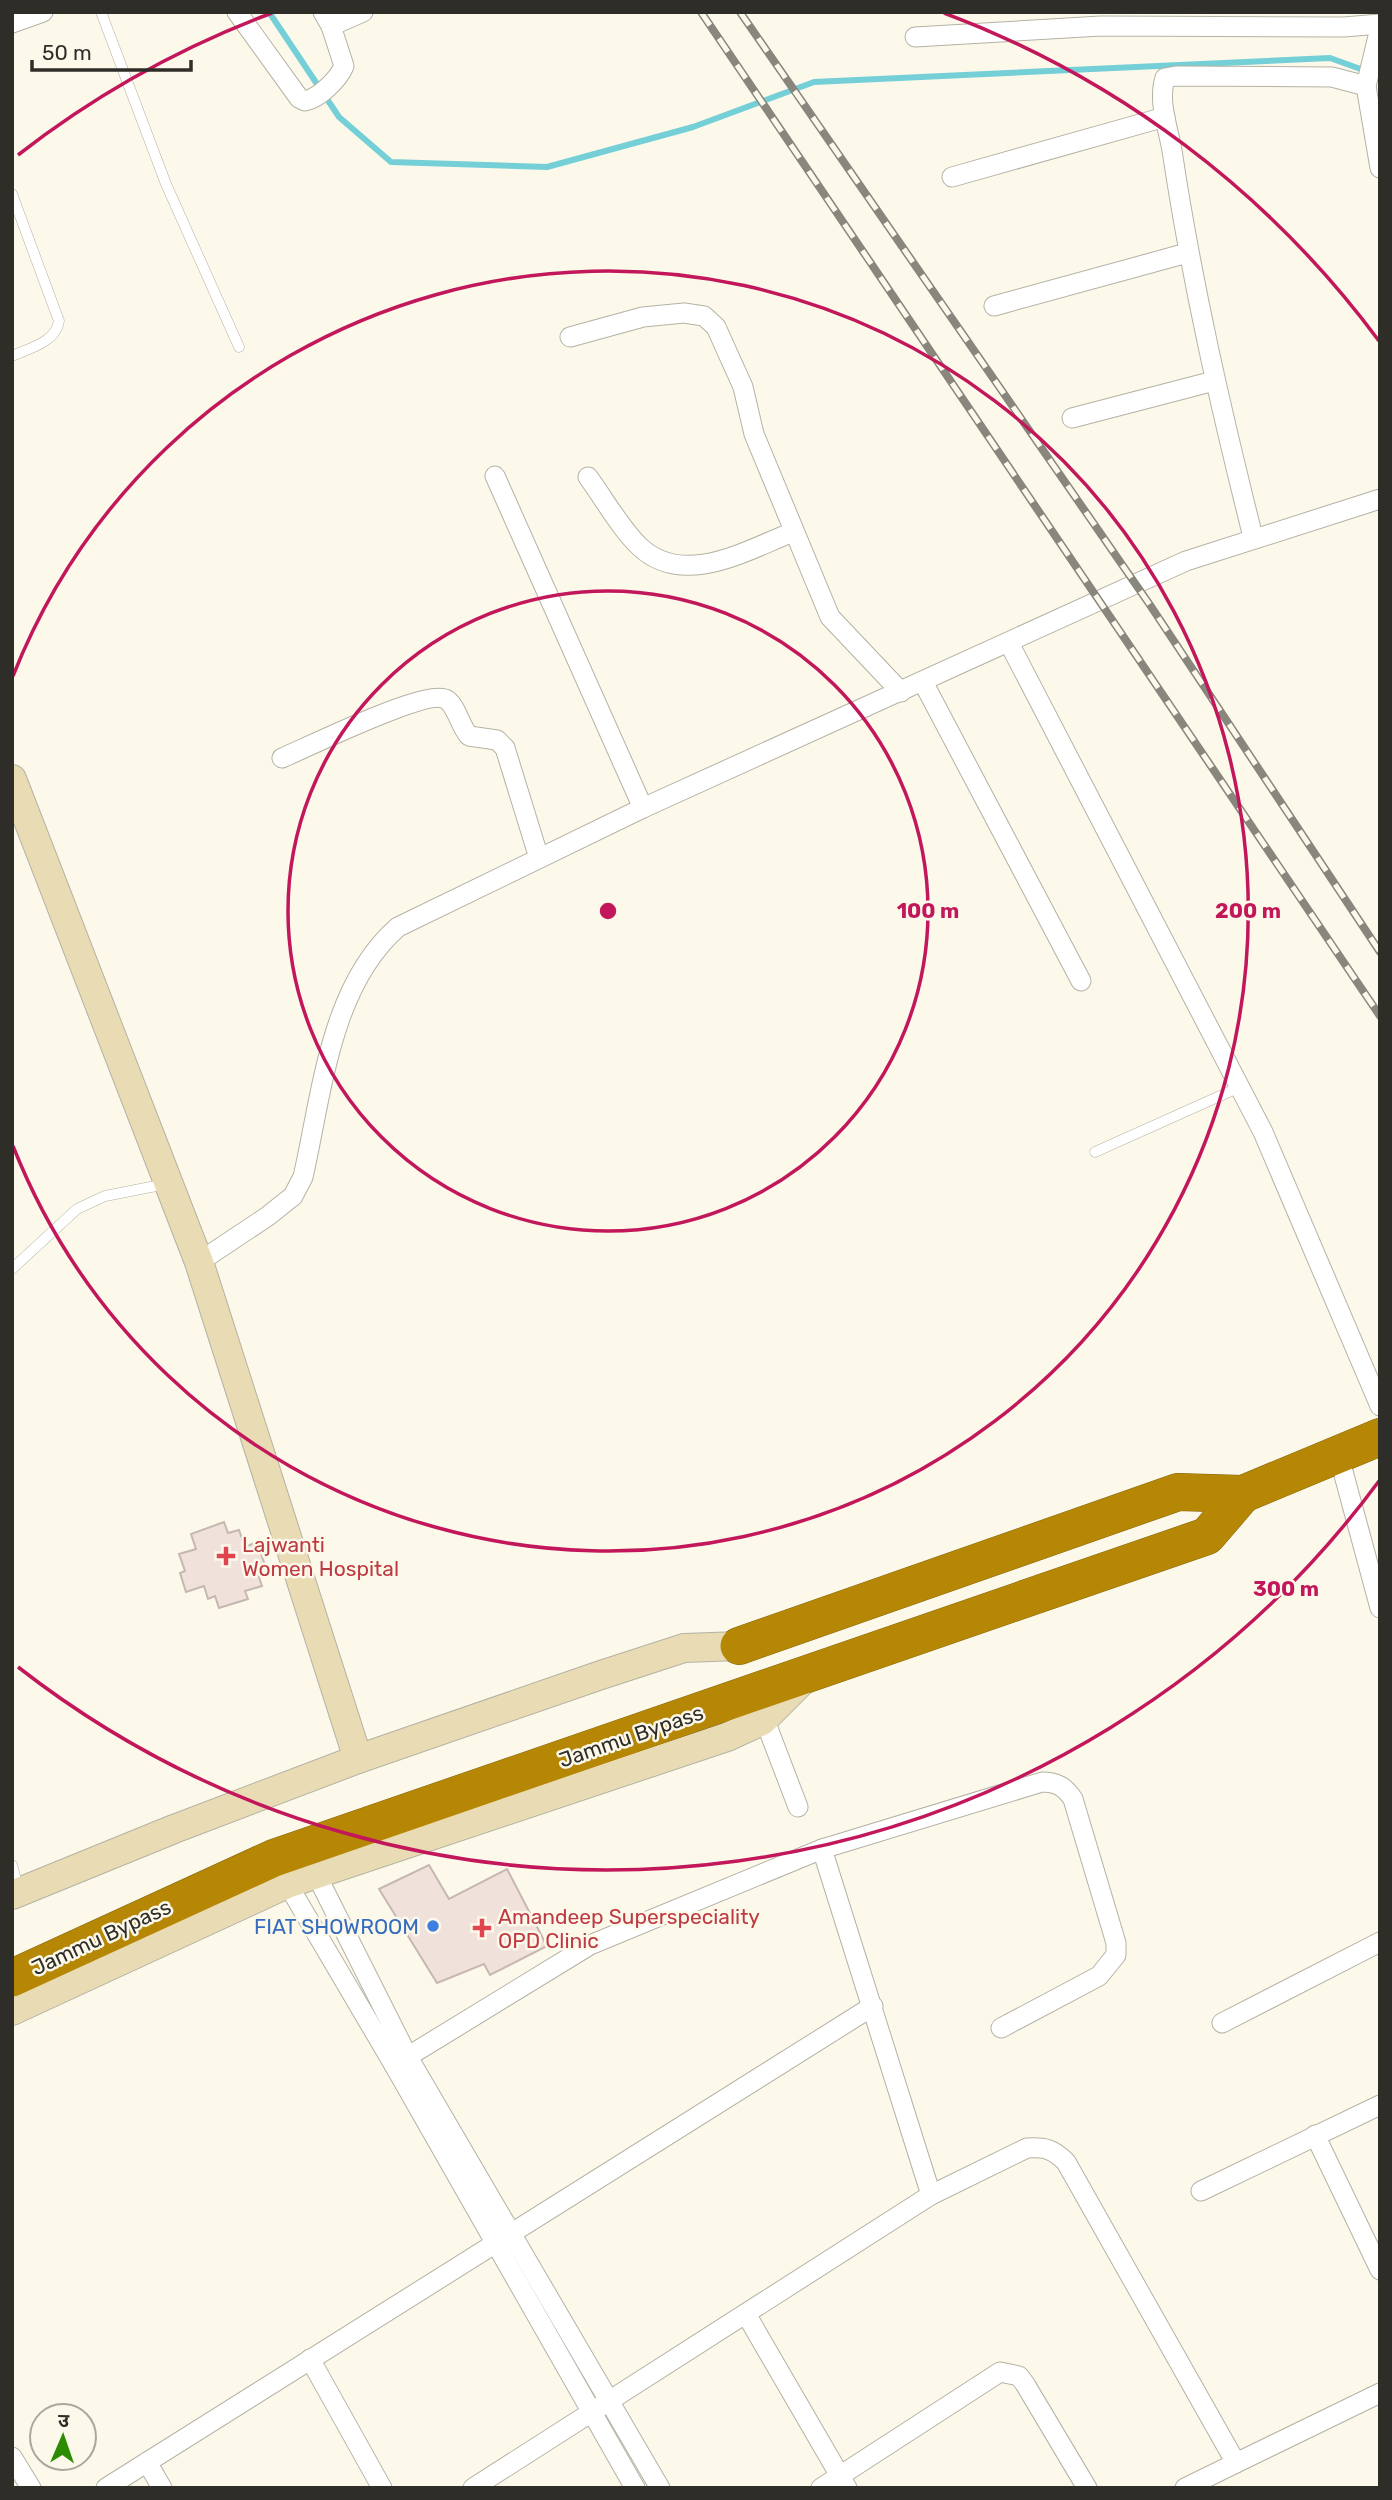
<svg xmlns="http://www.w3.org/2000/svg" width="1392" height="2500" viewBox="0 0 1392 2500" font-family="Rubik,'Noto Sans Devanagari',sans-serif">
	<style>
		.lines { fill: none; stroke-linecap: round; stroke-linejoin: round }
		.stream { stroke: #75cfd7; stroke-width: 6 }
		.building { fill: #f0e1da; stroke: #c6b7b0; stroke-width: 2 }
		.lane-casing { stroke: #b4b2a4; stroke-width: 11 }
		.street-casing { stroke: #b4b2a4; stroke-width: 21 }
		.secondary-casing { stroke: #b4b2a4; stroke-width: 30 }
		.highway-casing { stroke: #866811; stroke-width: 38 }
		.lane { stroke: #fff; stroke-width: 10 }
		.street { stroke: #fff; stroke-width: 19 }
		.secondary { stroke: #e9dbb4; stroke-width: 28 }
		.highway { stroke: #b58705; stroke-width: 37 }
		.rail-casing { stroke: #88867d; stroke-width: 8 }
		.rail { stroke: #fcf9eb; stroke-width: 5; stroke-dasharray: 16; stroke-linecap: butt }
		.ring { fill: none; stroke: #c2185b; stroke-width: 3.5 }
		.health-dot { fill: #e0444e; stroke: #fcf9eb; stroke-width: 2.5 }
		.shop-dot { fill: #3f7fe0; stroke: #fcf9eb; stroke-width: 2.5 }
		.labels { text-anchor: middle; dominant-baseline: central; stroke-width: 5; stroke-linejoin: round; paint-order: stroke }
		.health-label { font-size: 21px; fill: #be3a42; stroke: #fcf9eb; text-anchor: start }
		.street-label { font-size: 21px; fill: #2e2d28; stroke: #fcf9eb }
		.shop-label { font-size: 21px; fill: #366cbe; stroke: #fcf9eb; text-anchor: end }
		.centre { fill: #c2185b; stroke: #fcf9eb; stroke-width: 3.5 }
		.ring-label { font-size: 21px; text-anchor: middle; font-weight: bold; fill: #c2185b; stroke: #fcf9eb; stroke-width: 5; stroke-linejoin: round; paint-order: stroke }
	</style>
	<rect width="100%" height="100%" fill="#fcf9eb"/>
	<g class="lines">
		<polyline class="stream" points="269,12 339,117 391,162 547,167 693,127 814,82 1330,58 1380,76"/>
	</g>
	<g class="building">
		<polygon points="224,1522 228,1533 239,1530 245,1547 257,1542 265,1565 256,1568 262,1586 245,1591 248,1599 219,1608 215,1596 208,1599 204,1586 186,1592 180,1573 185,1571 179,1554 196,1549 191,1534"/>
		<polygon points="429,1865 449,1899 507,1869 547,1946 490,1975 484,1964 437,1983 379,1889"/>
	</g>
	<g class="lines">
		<g class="lane-casing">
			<g id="lane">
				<polyline points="101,12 166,184 239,347"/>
				<path d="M 12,194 L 59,321 C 56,342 30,348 12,356"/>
				<polyline points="1095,1152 1240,1087"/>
				<polyline points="12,1269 77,1209 105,1196 166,1184"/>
				<polyline points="12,1865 19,1891"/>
			</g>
		</g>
		<g class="street-casing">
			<g id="street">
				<path d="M 237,12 L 299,98 L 305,101 C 319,98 338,80 344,66 L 331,26 L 323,12"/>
				<polyline points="12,23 43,12"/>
				<polyline points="331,26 363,12"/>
				<polyline points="1380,28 1366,86 1380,168"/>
				<polyline points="915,37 1101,26 1344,27 1380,24"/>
				<polyline points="952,177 1165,117"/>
				<polyline points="994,306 1187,253"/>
				<polyline points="570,337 643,317 684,313 704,316 716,327 743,387 754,434 830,617 901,692"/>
				<polyline points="1072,418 1214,381"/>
				<polyline points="495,476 643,808"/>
				<path d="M 588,477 C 605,500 620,528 640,547 C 684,588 747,550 793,532"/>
				<path d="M 1253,537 C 1221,409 1193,288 1173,157 C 1170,132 1157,103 1165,78 L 1176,76 L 1332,77 L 1366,86"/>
				<polyline points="1009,643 1263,1132 1380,1406"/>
				<polyline points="923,682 1081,981"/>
				<path d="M 282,758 C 306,748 429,687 447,700 C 457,707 460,726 469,736 L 497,740 L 505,748 L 539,858"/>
				<path d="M 199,1262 L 268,1216 L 293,1196 L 303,1177 C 322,1094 330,986 398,927 L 643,808 L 1186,561 L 1380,499"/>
				<polyline points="1338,1453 1380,1608"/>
				<polyline points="764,1718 798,1807"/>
				<path d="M 822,1849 L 931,2195 L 1027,2148 C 1045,2147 1053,2149 1066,2162 L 1236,2463 L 1380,2393"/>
				<polyline points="281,1873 394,2065 635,2488"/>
				<polyline points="316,1874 408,2057 660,2488"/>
				<polyline points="1222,2023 1380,1942"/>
				<path d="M 394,2065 L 590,1945 L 822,1849 L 1042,1782 C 1057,1782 1065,1787 1073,1799 L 1116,1943 L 1116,1955 L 1099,1976 L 1001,2028"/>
				<polyline points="1315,2135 1380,2270"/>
				<polyline points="1201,2191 1380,2105"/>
				<polyline points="746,2314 847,2488"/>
				<polyline points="310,2359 382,2488"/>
				<polyline points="12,2457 31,2488"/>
				<polyline points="147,2462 162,2488"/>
				<polyline points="106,2488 873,2006"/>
				<polyline points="473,2488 931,2195"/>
				<polyline points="821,2488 1000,2372 1019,2376 1025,2384 1087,2488"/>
				<polyline points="1185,2488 1236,2463"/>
			</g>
		</g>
		<g class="secondary-casing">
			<g id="secondary">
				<polyline points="12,779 199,1262 358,1759"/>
				<polyline points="12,1895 174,1829 358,1759 601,1675 684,1648 739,1646"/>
				<polyline points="12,2011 287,1884 727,1737 762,1721 807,1676"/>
			</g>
		</g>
		<g class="highway-casing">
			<g id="highway">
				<polyline points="739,1646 1178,1492 1243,1494 1380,1437"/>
				<polyline points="12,1978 274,1858 1207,1536 1243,1494"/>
			</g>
		</g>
		<use href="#lane" class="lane"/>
		<use href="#street" class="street"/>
		<use href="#secondary" class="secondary"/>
		<use href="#highway" class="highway"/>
		<g class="rail-casing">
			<g id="rail">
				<polyline points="701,12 1380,1016"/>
				<polyline points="740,12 1150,605 1380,952"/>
			</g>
		</g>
		<use href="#rail" class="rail"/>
	</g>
	<g class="ring">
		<circle cx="608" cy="911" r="320"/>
		<path d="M13 676A640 640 0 1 1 13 1146"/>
		<path d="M1379 1481A959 959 0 0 1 18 1667M18 155A959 959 0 0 1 272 13M944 13A959 959 0 0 1 1379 341"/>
	</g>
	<g class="health-dot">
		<path d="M222.5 1545.5h7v7h7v7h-7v7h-7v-7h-7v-7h7z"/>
		<path d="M478.5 1917.5h7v7h7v7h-7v7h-7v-7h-7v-7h7z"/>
	</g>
	<circle class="shop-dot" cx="433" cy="1926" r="7"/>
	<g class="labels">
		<g class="health-label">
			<text x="242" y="1544">Lajwanti<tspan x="242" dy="24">Women Hospital</tspan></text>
			<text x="498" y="1916">Amandeep Superspeciality<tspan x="498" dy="24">OPD Clinic</tspan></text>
		</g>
		<g class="street-label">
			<text transform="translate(631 1736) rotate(-19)">Jammu Bypass</text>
			<text transform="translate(101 1937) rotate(-25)">Jammu Bypass</text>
		</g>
		<g class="shop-label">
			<text x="419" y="1926">FIAT SHOWROOM</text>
		</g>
	</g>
	<circle cx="608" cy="911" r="10" class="centre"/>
	<g class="ring-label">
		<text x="928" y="918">100 m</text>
		<text x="1248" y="918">200 m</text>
		<text x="1286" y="1596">300 m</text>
	</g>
	<rect width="1392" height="2500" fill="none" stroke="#2e2d28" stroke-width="28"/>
	<g transform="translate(63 2437) rotate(2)"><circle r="33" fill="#fcf9eb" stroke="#aaa79d" stroke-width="2"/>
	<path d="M0-5L12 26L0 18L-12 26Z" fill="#2b8c00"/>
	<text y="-10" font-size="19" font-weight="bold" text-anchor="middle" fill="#2e2d28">उ</text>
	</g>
	<path d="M32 60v10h159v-10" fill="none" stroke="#2e2d28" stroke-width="3.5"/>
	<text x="42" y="60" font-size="21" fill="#2e2d28" stroke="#fcf9eb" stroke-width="5" paint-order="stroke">50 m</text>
</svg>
